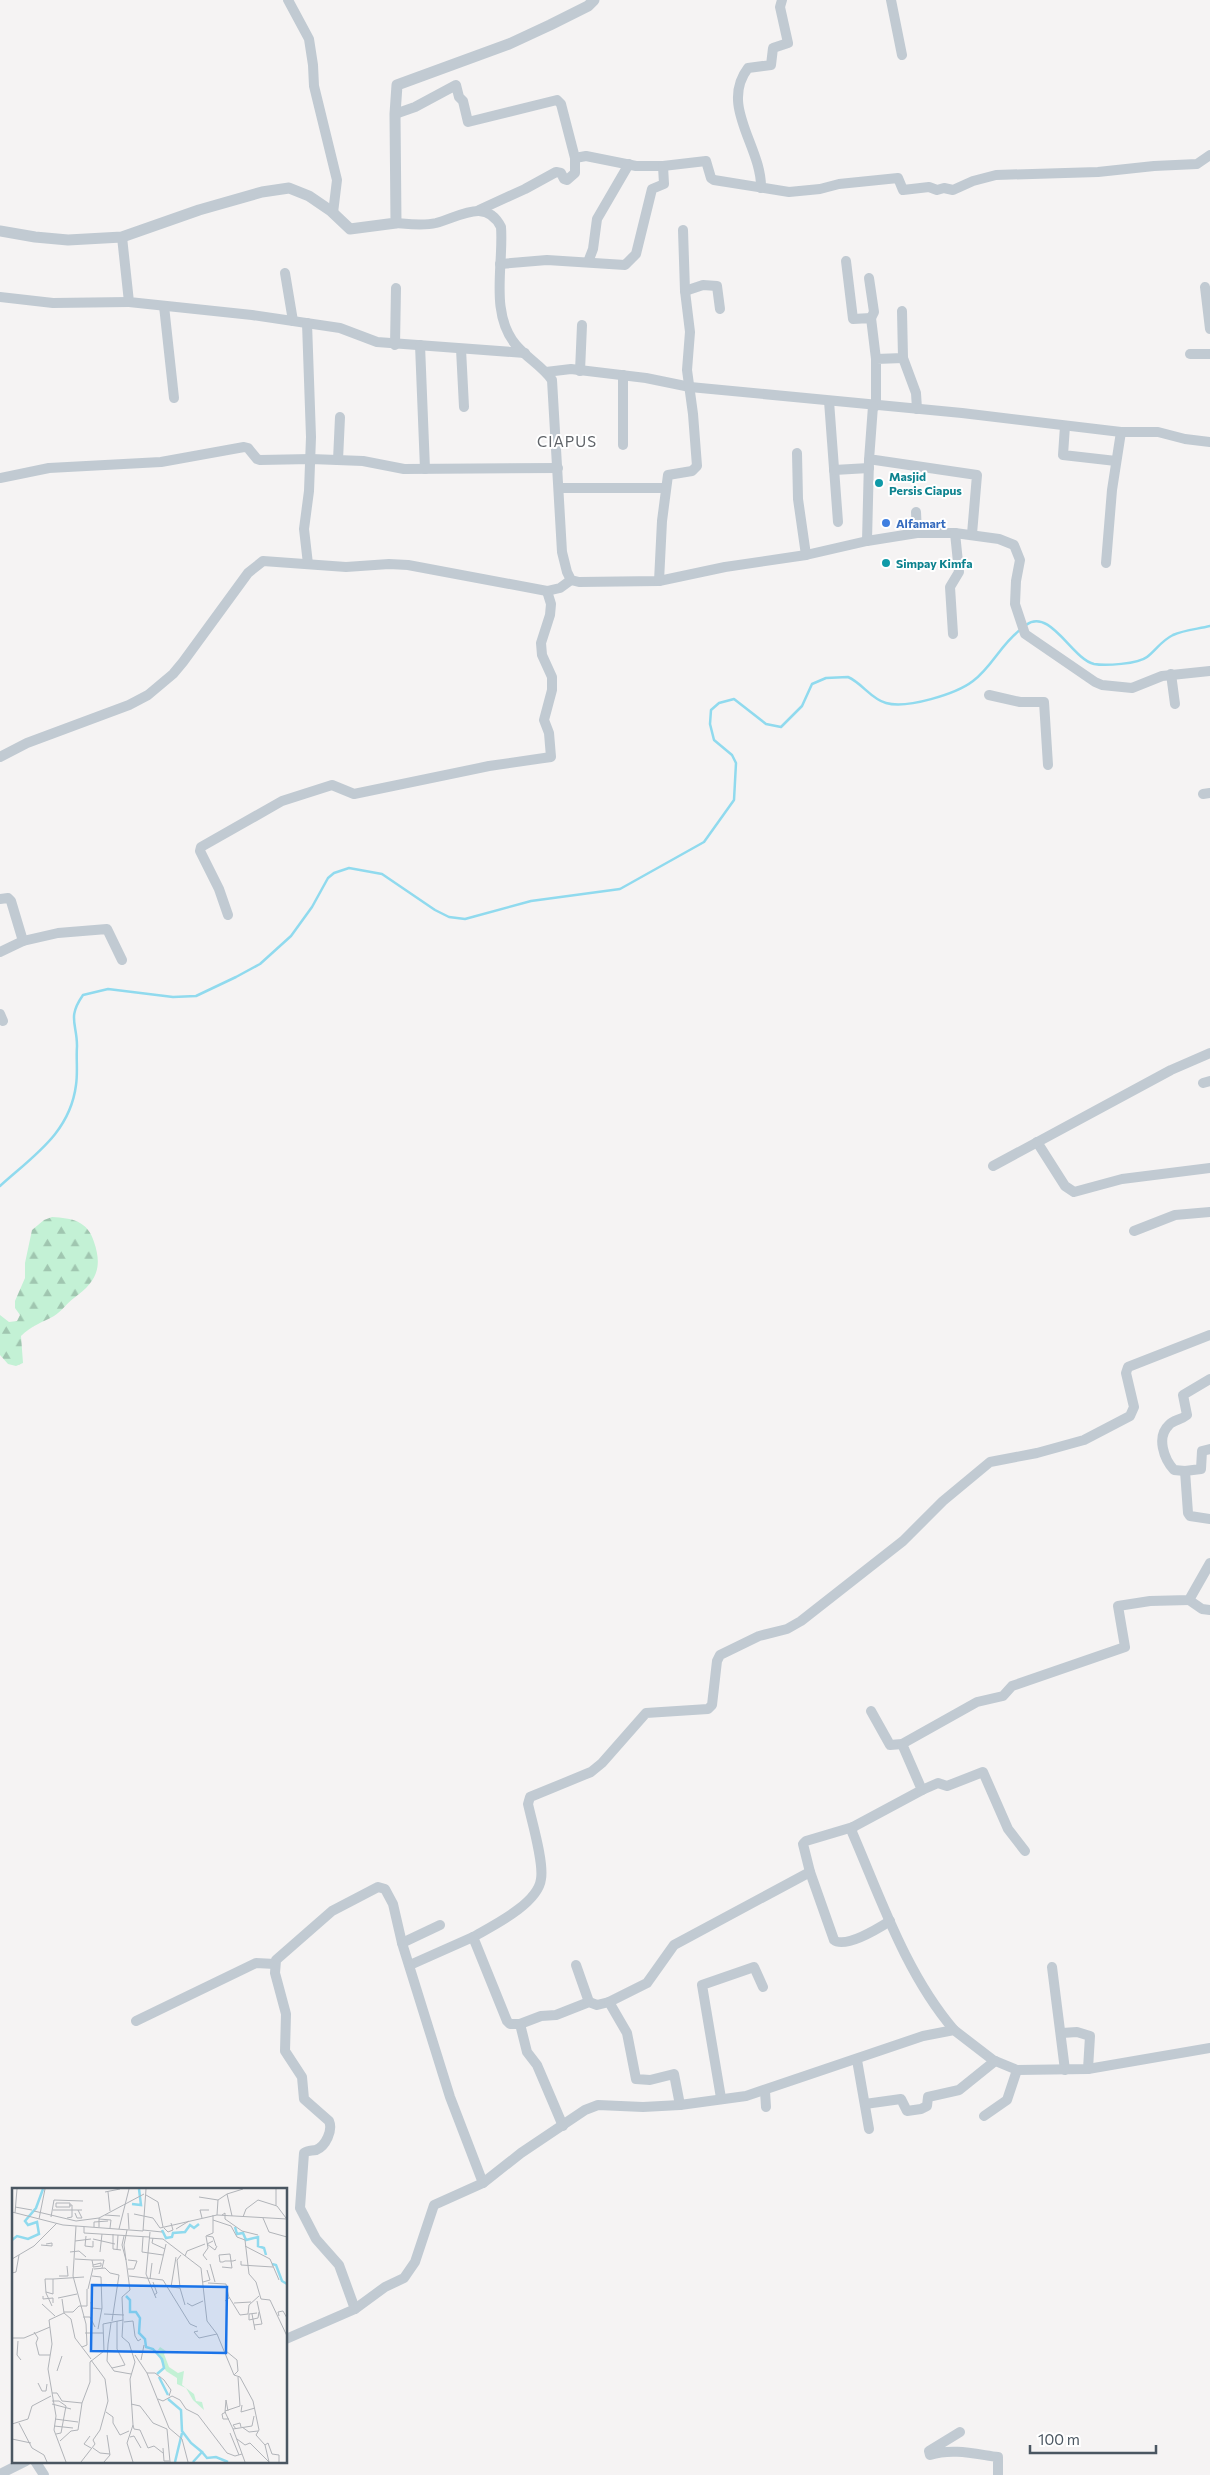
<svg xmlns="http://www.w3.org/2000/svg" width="1210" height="2475" viewBox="0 0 1210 2475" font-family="Commissioner,sans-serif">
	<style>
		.forest { fill: url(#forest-firs) }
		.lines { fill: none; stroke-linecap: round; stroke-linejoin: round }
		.stream { stroke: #90daee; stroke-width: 2.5 }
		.minor { stroke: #c1cad2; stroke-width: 10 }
		.tertiary { stroke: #c1cad2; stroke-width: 11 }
		.culture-dot { fill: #0f9aa8; stroke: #fff; stroke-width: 2 }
		.shop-dot { fill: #3f7fe0; stroke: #fff; stroke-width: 2 }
		.labels { text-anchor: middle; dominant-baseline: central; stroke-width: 4; stroke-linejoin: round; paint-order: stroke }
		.culture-label { font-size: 12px; font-weight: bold; fill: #0d838f; stroke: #fff; text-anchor: start }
		.shop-label { font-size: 12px; font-weight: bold; fill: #366cbe; stroke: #fff; text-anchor: start }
		.quarter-label { font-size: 15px; letter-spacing: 1px; fill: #5f6368; stroke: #fff }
		.inset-river { fill: none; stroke: #90daee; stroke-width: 2.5 }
		.inset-road { fill: none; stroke: #b1b4b9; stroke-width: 1 }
		.view { fill: #1a73e8; fill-opacity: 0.15; stroke: #1a73e8; stroke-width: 2.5 }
		.inset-edge { fill: none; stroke: #4a5661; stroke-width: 2.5 }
	</style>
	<defs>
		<pattern id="forest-firs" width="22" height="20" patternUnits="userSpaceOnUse" patternTransform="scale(1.25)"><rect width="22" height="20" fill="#c3f1d5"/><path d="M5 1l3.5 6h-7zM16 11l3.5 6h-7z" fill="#a0c6b0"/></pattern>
	</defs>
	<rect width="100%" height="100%" fill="#f5f3f3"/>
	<path class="forest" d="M 52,1217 C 72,1218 88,1221 94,1242 C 103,1268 96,1282 74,1298 C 67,1303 62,1311 54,1316 C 43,1322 31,1326 21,1336 L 23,1363 L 16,1366 L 8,1364 L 0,1355 L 0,1315 L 9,1322 L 17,1321 L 20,1315 L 15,1308 L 15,1301 L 25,1278 L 25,1263 L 32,1230 L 44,1220 Z"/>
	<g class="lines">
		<g class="stream">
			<path d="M 1026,625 C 1050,607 1072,659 1094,664 C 1105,666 1138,664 1147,657 C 1156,650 1161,641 1173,635 C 1184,630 1198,629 1210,626"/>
			<path d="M 0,1186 C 33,1156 70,1133 76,1085 C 78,1072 76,1059 77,1046 C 77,1023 67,1018 83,995 L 108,989 L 173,997 L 196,996 L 236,977 L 260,964 L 291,936 L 312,907 L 328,878 L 334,873 L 349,868 L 382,874 L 435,910 L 449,917 L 465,919 L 531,901 L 620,889 L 704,842 L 734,800 L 736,763 L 732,755 L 714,740 L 710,724 L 711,710 L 719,703 L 734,699 L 766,724 L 781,727 L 802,706 L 812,684 L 826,678 L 848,677 C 862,683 871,699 886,703 C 907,709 956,694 973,681 C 992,667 1001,644 1020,630"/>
		</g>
		<g class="minor">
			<polyline points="288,0 309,39 313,65 314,86 337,180 333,213"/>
			<polyline points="891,0 902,55"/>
			<polyline points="395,114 415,107 456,85 459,97 463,101 468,122 557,100 561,104 575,158 586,156 636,166 663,166 706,161 711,178 714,180 789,192 820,189 839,184 898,178 903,190 929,187 937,190 944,188 953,190 973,181 996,175 1098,172 1154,166 1197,164 1210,155"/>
			<path d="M 761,188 C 762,147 719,106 748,68 L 771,65 L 773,48 L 788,43 L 780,7 L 782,0"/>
			<polyline points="479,210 525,189 556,172 561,173 564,179 567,180 575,173 575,158"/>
			<path d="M 396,223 C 409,224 423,226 436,223 C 459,217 486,197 501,227 C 504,264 489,313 516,345 C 527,358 542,366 552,380 L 562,552 L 567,572 L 571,580 L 579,582 L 659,581 L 725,567 L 806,555 L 867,541 L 917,533 L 955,533 L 999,539 L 1014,545 L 1020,560 L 1016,581 L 1015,604 L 1025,634 L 1095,682 L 1102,685 L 1132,688 L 1162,676 L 1210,671"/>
			<polyline points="122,237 129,302 252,315 340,328 377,342 525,353"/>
			<polyline points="846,261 853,319 871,318 876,359"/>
			<polyline points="588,262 593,249 597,219 629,164"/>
			<polyline points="500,264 547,260 625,265 636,254 652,189 664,184 663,166"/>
			<polyline points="285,273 293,321"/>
			<polyline points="869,278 874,312 871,318"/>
			<polyline points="1205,287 1210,329"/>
			<polyline points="685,291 703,285 717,286 720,309"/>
			<polyline points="0,297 53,303 129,302"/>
			<polyline points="164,306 174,398"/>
			<polyline points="307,323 311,437 309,491 304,529 308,564"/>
			<polyline points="395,345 396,288"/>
			<polyline points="420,345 425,469"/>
			<polyline points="461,349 464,407"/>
			<polyline points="1190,354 1210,354"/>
			<polyline points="903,358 916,393 917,409"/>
			<polyline points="580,371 582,325"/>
			<polyline points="546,372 571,369 646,378 690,387 962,413 1121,432 1158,432 1185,439 1210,442"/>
			<polyline points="623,375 623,445"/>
			<polyline points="829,401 838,522"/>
			<polyline points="876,406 876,359 903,358 902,311"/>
			<polyline points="1065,426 1063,455 1116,461"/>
			<polyline points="797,453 798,499 806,555"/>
			<polyline points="338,460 340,417"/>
			<polyline points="869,460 873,406"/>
			<polyline points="834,470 869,468"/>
			<polyline points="0,478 49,468 161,462 244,447 248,448 257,459 260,460 311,459 363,461 404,469 558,468"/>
			<polyline points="559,488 666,488"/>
			<polyline points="916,512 917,533"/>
			<polyline points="867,541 869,460 875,460 977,475 972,534"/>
			<polyline points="1106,563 1112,490 1121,432"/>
			<polyline points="659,581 662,521 668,475 692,471 697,466 693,414 687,370 690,332 685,291 683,230"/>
			<polyline points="953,634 950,587 959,572 955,533"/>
			<polyline points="1171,674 1175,704"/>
			<polyline points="989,695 1020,702 1044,702 1048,765"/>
			<polyline points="0,757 27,743 129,705 148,695 173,674 183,662 248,573 263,561 346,567 389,564 408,565 547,591 560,588 571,580"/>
			<polyline points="1203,794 1210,793"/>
			<polyline points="0,899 8,898 11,901 23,941 58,933 107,929 122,960"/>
			<polyline points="228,915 219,889 200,851 201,847 282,801 332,785 354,794 489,766 551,757 549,733 544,720 552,690 552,677 542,655 541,643 550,615 551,604 547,591"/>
			<polyline points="0,952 23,941"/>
			<polyline points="0,1014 3,1021"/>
			<polyline points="1203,1083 1210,1081"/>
			<polyline points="1037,1142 1065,1186 1074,1192 1122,1179 1210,1168"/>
			<polyline points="993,1166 1171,1070 1210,1053"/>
			<polyline points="1134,1231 1175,1215 1210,1212"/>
			<polyline points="1210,1449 1202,1451 1201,1469 1185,1471 1188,1513 1190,1516 1210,1519"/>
			<path d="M 1185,1471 L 1174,1470 C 1164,1459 1156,1437 1169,1425 C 1173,1420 1181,1420 1187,1415 L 1183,1395 L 1210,1379"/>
			<polyline points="1189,1600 1202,1609 1210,1610"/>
			<polyline points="871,1711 890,1745 902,1744 977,1702 1003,1696 1012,1686 1125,1647 1118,1606 1150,1601 1189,1600 1210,1563"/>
			<path d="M 902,1744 L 922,1790 L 853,1827 L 852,1832 C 881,1899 906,1974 954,2030"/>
			<polyline points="922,1790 938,1783 947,1786 983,1772 1008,1829 1025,1851"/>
			<path d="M 853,1827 L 806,1841 L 803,1844 L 810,1872 L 834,1940 C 845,1949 879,1928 890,1921"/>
			<polyline points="440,1925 402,1943 450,2097 483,2183"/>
			<path d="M 473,1937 C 492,1926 538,1904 541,1879 C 544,1862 532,1822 528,1804 L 530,1797 L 591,1772 L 602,1763 L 646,1713 L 708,1709 L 712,1705 L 717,1661 L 720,1655 L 759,1636 L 787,1629 L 801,1621 L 903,1541 L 943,1501 L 990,1462 L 1037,1453 L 1084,1440 L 1130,1416 L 1134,1407 L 1126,1373 L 1128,1367 L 1210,1335"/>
			<polyline points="410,1965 473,1937 507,2021 510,2024 520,2024 541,2016 556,2015 589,2002 597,2005 609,2002 627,2033 636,2079 650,2080 674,2074 680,2105"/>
			<polyline points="576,1965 589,2002"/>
			<polyline points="1052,1967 1065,2070"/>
			<polyline points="609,2002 647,1983 674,1945 810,1872"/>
			<polyline points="136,2021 256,1963 275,1964"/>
			<polyline points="520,2024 527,2052 537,2065 563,2126"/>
			<polyline points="1062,2033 1077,2032 1090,2036 1088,2069"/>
			<polyline points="857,2060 869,2129"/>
			<polyline points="765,2091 766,2107"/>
			<polyline points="721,2098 702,1985 754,1967 763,1987"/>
			<polyline points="865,2104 901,2099 907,2111 921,2109 927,2106 928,2097 959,2090 995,2061"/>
			<polyline points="984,2116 1007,2100 1017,2070"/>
			<path d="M 355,2309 L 339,2265 L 316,2239 L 300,2208 L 304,2153 C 308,2150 311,2151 316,2150 C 326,2146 333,2130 329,2121 L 304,2099 L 302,2077 L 285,2051 L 286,2014 L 275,1973 L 276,1960 L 332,1911 L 378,1887 L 385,1889 L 393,1904 L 402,1943"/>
			<polyline points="286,2339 355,2309 385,2287 404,2278 415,2262 434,2205 483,2183 521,2153 585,2110 598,2105 643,2107 680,2105 746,2096 923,2036 954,2030 993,2060 1017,2070 1088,2069 1210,2048"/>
			<path d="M 960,2432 L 929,2451 L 930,2455 C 952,2448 975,2454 998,2457 L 998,2475"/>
			<polyline points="35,2461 44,2475"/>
			<polyline points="0,2474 26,2461"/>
		</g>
		<polyline class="tertiary" points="0,231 35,237 68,240 122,237 199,210 262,192 289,188 309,196 331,211 350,229 396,223 395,114 397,85 509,44 550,25 588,6 594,0"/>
	</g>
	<g class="culture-dot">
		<circle cx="879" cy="483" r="5"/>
		<circle cx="886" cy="563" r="5"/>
	</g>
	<circle class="shop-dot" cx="886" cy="523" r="5"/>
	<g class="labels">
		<g class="culture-label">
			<text x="889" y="476">Masjid<tspan x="889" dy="14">Persis Ciapus</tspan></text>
			<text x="896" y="563">Simpay Kimfa</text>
		</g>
		<g class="shop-label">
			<text x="896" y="523">Alfamart</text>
		</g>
		<g class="quarter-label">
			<text x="567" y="441">CIAPUS</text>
		</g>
	</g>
	<g transform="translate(12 2188)">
		<rect width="275" height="275" fill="#f5f3f3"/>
		<path d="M 148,159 L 154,163 L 152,166 L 157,179 L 166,185 L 172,183 L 170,197 L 182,206 L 184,213 L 190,214 L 192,222 L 181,212 L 174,200 L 165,196 L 165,190 L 154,183 L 148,171 L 147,164 L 151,163 L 146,162 Z" fill="#c3f1d5"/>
		<path class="inset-river" d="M 120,16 L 129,17 L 127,1M 223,39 L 225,46 L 231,45 L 234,52 L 246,49 L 246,58 L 252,60 L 254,67M 150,42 L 154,50 L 160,49 L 161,45 L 173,44 L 178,37 L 182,40 L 187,36M 0,52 L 5,48 L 16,51 L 27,46 L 25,34 L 16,37 L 13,33 L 24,20 L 31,1M 260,76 L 264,77 L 270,93 L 275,96M 114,108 L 118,112 L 118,124 L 124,124 L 128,130 L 127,145 L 133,151 L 134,159 L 141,161 L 150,171 L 152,180 L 145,186M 147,189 L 156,207M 156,211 L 169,222 L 170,243 L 179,255 L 190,264 L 181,274M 190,264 L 195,270 L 204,269 L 216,274M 163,274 L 170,245"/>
		<path class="inset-road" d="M 93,4 L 108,1M 96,4 L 98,23M 134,7 L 146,14 L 151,39M 187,9 L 206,12M 44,15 L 58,15 L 58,19 L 44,19 ZM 264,17 L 264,1M 3,19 L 20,22M 41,22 L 70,22M 22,23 L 64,33 L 87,30M 0,24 L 51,37 L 131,43 L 134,1M 3,25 L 5,1M 63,25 L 65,30 L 70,30 L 66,22M 116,25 L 117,41M 122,26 L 141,30 L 148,40 L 205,27 L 275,31M 93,27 L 108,28M 205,27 L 206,12 L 215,6M 210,27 L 213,25 L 213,31 L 230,43 L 246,47M 220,28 L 215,6 L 231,1M 39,29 L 42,12 L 71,13M 231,29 L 234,21 L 246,12 L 265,18 L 274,30M 55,30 L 60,29 L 60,17 L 57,17M 190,30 L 188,22 L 197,22M 251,30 L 257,44 L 275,49M 27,31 L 33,1M 87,31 L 99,32 L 98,40M 201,32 L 219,38 L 225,49 L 233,52 L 237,86 L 244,94 L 249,111 L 258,112 L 275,148M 64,38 L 61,88 L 74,136 L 75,157 L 70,159M 72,39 L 72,45 L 137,49M 82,39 L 82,34 L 96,33M 87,39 L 87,30 L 132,6M 152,40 L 156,44 L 161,42 L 159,35M 107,41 L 117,1M 164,41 L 177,33M 131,42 L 150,44M 138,44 L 134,86 L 144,110M 101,46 L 101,61 L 109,62M 74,48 L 73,58 L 81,59 L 81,53M 112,48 L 110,57 L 114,72M 195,48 L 201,49 L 204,58M 131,49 L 130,64 L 151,67M 137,50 L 151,51 L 189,80 L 195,133 L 205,146 L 222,187 L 228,189 L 241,213 L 247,242 L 244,247 L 253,257M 141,50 L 140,55 L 153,61M 81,51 L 103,56M 63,53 L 79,51M 201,53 L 195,56 L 203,62 L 205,58M 29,57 L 40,58 L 40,55 L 34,56M 233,58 L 258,71 L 267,92M 105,62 L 106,47M 58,64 L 67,63 L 74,69M 88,64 L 90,46M 173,68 L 175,63 L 193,56M 164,69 L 159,99 L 168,100 L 173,117M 0,71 L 22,58 L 45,35M 63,71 L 80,72 L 81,77 L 81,79 L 89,78 L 89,75 L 81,77M 80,72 L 92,72 L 90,80M 195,72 L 191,67 L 196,60 L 194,48 L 201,45 L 201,27M 229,73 L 229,77 L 261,79M 198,76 L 203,94M 210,79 L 220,80 L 218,66 L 207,67 L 208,74 L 211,74 L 213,73 L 221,73 L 224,72M 82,81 L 93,80 L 98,85 L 107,87 L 100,133M 116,81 L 122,81 L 125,73 L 116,72M 0,85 L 4,84 L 7,67M 147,86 L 154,56M 47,88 L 56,88 L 55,78M 80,88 L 89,89 L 90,120 L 86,141M 117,88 L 151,92 L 178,136 L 185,139M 138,91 L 140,75M 141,94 L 145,105 L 142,107M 191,94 L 198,92 L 195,82M 196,95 L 214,96 L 217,110 L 213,113M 168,99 L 165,72 L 169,67M 76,101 L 81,80M 34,104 L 41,106 L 41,91 L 72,89M 31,108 L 31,111 L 41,110 L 41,115M 217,109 L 228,127 L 236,126 L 237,117 L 247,108M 46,110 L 65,106M 50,111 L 52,125 L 37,132 L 40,156 L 36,181 L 44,228 L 42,242 L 54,274M 79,114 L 80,120 L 90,121M 175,115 L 180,118 L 191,113M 222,115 L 239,114M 30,116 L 43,128M 40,118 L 34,105 L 33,91 L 41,91M 67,118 L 75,118 L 75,101M 52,124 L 61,124 L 67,118M 52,125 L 59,131 L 63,150 L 79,171M 245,125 L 237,126 L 237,132 L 246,130 L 247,124M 92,126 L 112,127M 240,126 L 243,142M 267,128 L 266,124 L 271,123 L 275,130M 71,129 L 78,129 L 83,139M 111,132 L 110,149 L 117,155 L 123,174 L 118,191 L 121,237 L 115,255 L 121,274M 112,134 L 121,133 L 123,148 L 126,153 L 129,151M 242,137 L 250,136 L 245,113M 186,143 L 182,144 L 187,150 L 205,146M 22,144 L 26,150 L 24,155 L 27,167 L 38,167M 73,145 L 91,145M 0,150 L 12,150 L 38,139M 6,153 L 5,167 L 9,172M 96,156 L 95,173 L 102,183 L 119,186M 96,156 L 99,135M 214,163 L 225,172 L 226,183 L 222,187M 123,167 L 135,185 L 157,240 L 170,251 L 176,274M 129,172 L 132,157M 100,180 L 113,177 L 105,161 L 105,133M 45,183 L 50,168M 135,185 L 143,185 L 152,192 L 159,202 L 157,208M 26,195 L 30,203 L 34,203 L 35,196M 40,205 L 45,205 L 50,213 L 70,215 L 78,194 L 78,174 L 92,163 L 91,136 L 111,132 L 110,109 L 118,102 L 112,57 L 115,42M 146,211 L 151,213 L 160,208 L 168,212 L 174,221 L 186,227 L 215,265 L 223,268 L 230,266M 40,213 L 47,213 L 54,218 L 49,245 L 44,246M 40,216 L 59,221M 119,216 L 128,218 L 141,235 L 155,241M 230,217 L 229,224 L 243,220M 213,223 L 228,218 L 226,189M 216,223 L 214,212 L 213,224 L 221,241M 94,224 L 101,229 L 101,235 L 108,247 L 117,243M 214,224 L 210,226 L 211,231 L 217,231M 43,231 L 66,234M 7,235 L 20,260 L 32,267 L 35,274M 0,236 L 16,231 L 20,218 L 39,208M 121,237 L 122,241 L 128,242 L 136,260 L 142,258 L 151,265M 42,238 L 61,240M 230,239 L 237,244 L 246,243M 155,241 L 158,274M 224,241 L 221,237 L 228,235 L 229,239M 218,245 L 227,267M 78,248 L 72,256 L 79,260M 118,249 L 122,248 L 129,260M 0,251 L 19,255M 225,251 L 233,257 L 238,255 L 257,274 L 253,257 L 256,255 L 260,266 L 267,267 L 267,274M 48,253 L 59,243 L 66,242 L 70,215M 81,260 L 88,265 L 98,266M 151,260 L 152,273 L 157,273M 69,274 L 83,256 L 81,252 L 88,242 L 96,213 L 93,191 L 79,172M 92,274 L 98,267 L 95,247M 233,274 L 221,241 L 240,238 L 242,228"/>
		<path class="view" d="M 80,97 L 215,99 L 214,165 L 79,163 Z"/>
		<rect width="275" height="275" class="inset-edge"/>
	</g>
	<path d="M1030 2445v8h126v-8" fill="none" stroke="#4a5661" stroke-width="2.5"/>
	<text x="1038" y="2445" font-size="15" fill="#4a5661" stroke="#ffffff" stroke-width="4" paint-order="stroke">100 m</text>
</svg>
